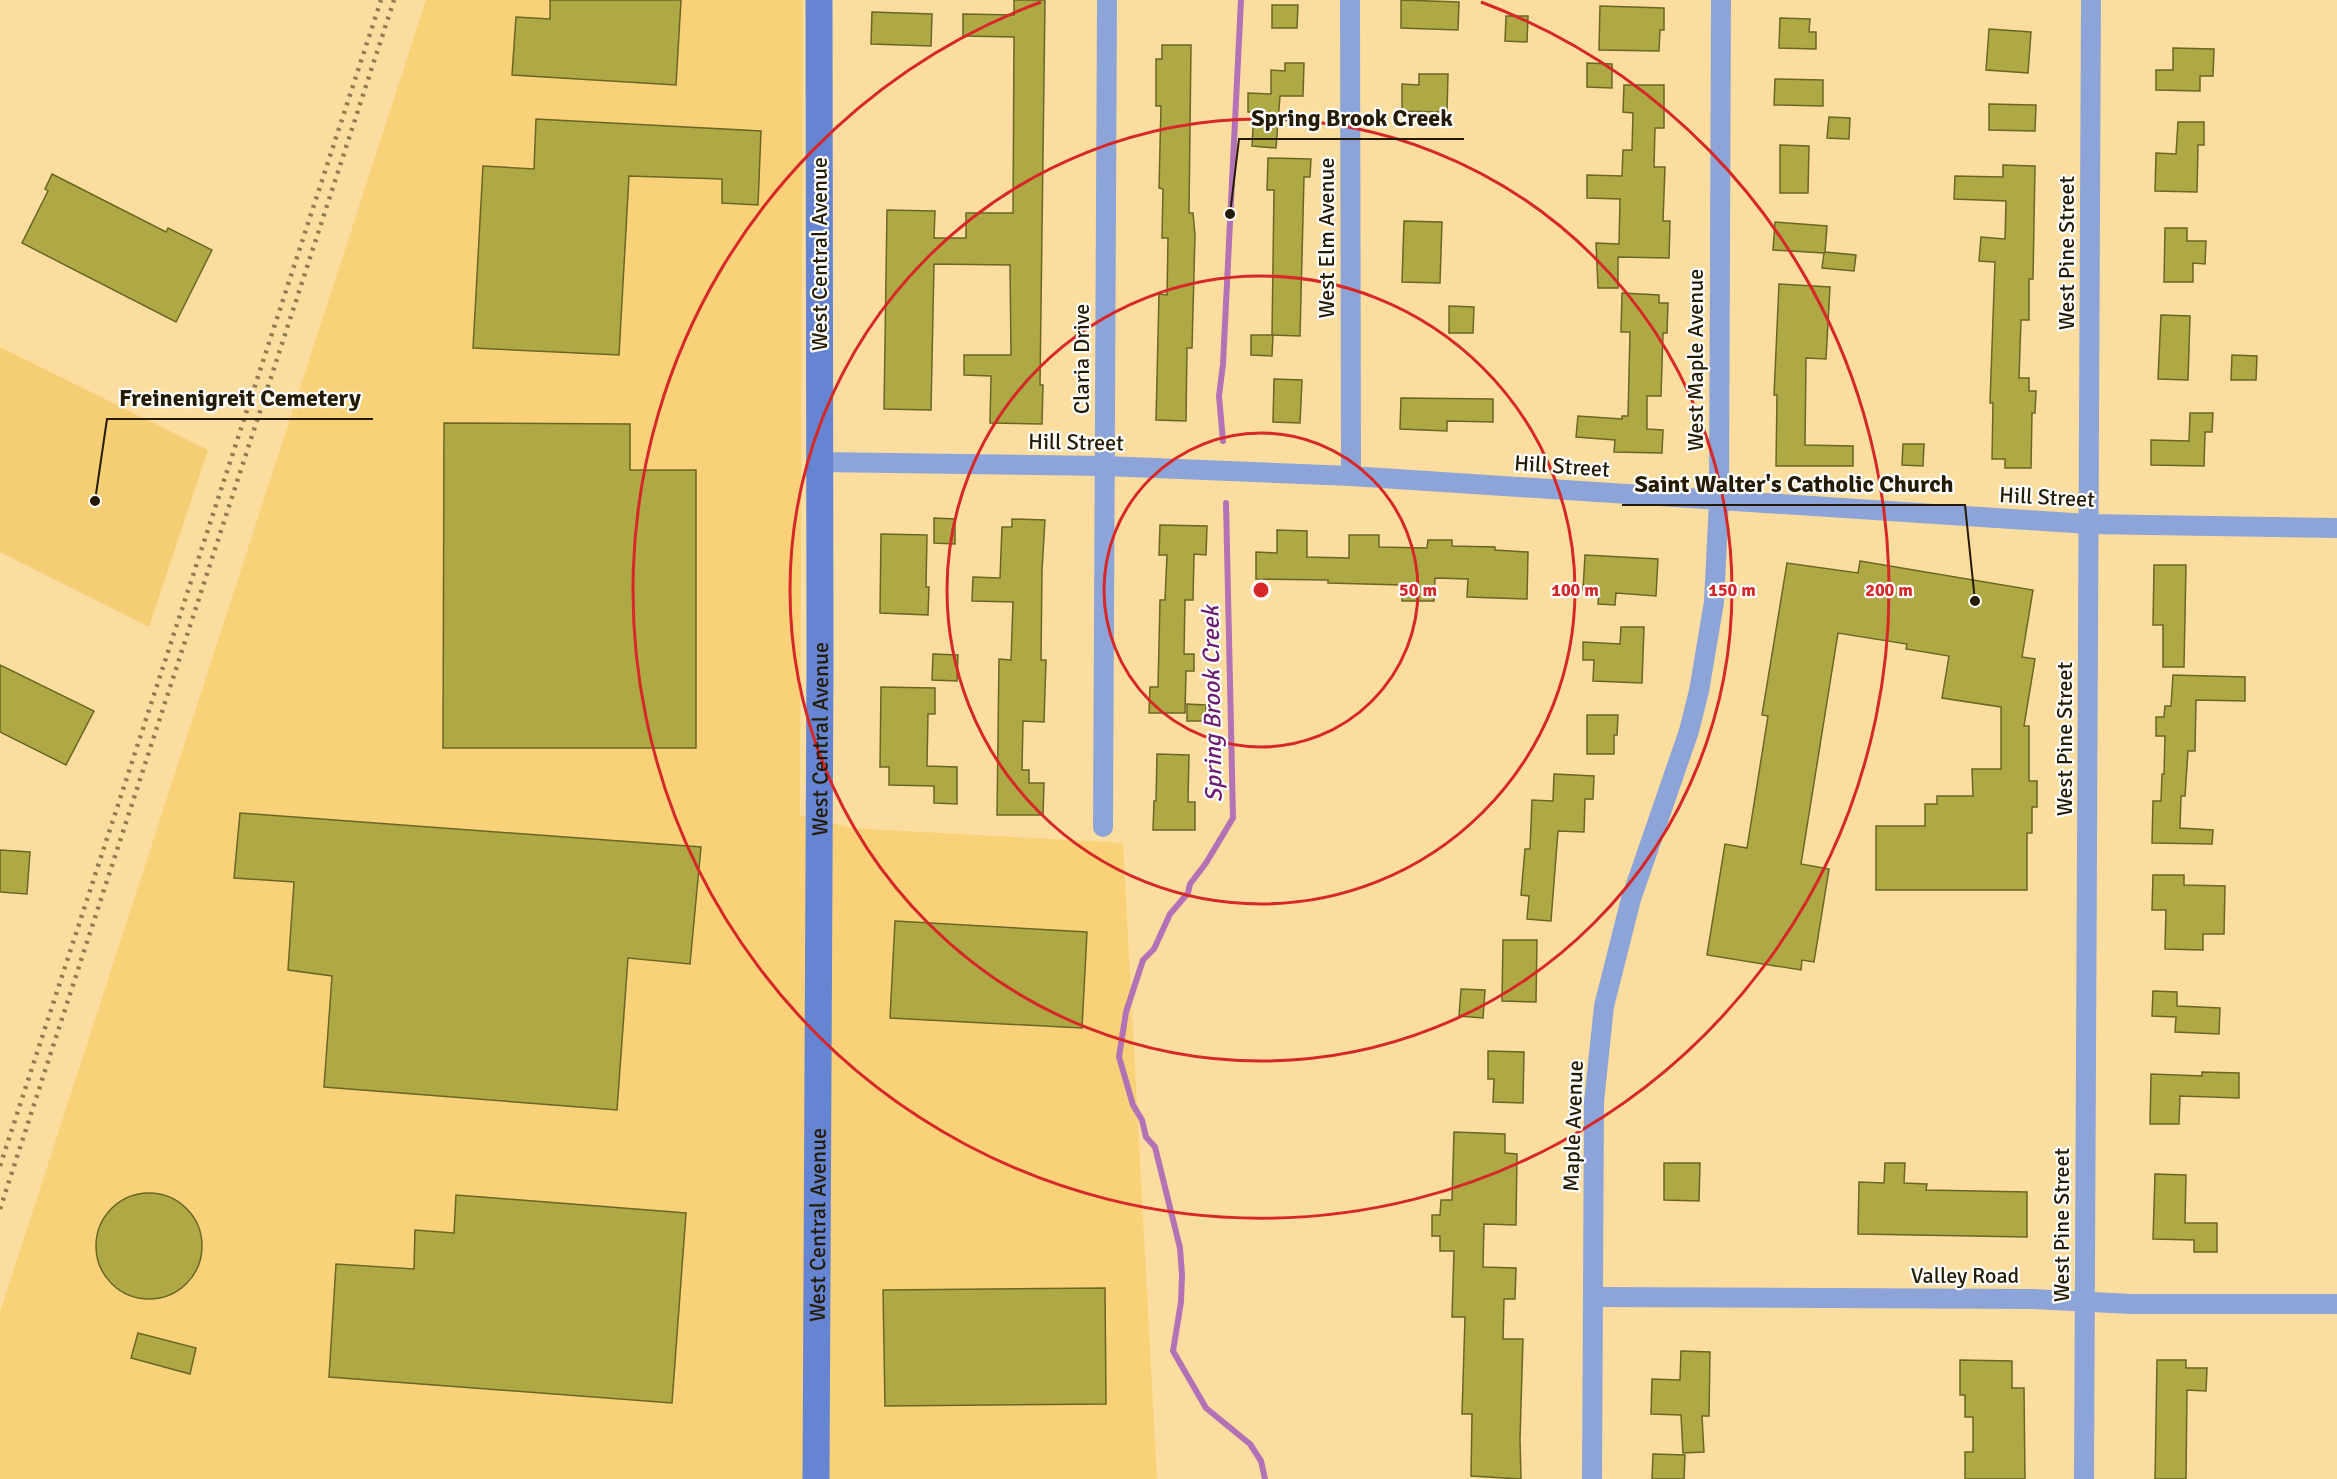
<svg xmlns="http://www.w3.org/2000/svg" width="2337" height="1479" viewBox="0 0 2337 1479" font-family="Signika,sans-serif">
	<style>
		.built { fill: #f9d178 }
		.green { fill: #f5cd75 }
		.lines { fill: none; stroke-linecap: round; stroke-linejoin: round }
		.stream { stroke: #b472b6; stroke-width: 6 }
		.building { fill: #afa945; stroke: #6a6625; stroke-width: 1.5 }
		.street { stroke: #8da4d9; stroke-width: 20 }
		.secondary { stroke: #6585d3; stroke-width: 27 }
		.rail { stroke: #917c51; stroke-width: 4.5; stroke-dasharray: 3 6; stroke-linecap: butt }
		.ring { fill: none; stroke: #d62828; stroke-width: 3 }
		.labels { text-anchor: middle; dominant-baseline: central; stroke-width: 4.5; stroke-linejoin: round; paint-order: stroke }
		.street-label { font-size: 22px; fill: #251a02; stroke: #fff }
		.water-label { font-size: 24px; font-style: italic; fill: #6c1c70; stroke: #fff }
		.centre { fill: #d62828; stroke: #fff; stroke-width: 3 }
		.ring-label { font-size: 18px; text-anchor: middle; font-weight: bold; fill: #d62828; stroke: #fff; stroke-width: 4.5; stroke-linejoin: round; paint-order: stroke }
		.leader { fill: none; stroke: #251a02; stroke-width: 2 }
		.callout-dot { fill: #251a02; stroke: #fff; stroke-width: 2 }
		.callout-label { font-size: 24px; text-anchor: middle; font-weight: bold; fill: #251a02; stroke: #fff; stroke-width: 4.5; stroke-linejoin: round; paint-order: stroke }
	</style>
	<rect width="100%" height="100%" fill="#fbde9f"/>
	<polygon class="built" points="426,0 803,0 800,815 851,828 1123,843 1157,1479 0,1479 0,1312"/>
	<polygon class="green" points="0,347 208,450 149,627 0,552"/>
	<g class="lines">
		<g class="stream">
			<polyline points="1223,441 1219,396 1223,364 1241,0"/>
			<polyline points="1226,503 1233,818 1206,863 1190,884 1188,893 1170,914 1154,949 1143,960 1126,1012 1119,1057 1133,1105 1142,1120 1146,1137 1155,1147 1180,1248 1182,1275 1181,1302 1173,1351 1206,1408 1250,1444 1261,1461 1265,1479"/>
		</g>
	</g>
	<g class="building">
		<polygon points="550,0 681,0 676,85 512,75 516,17 550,19"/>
		<polygon points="1014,0 1045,0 1040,385 1043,385 1042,424 990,423 991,376 964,375 964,355 1011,355 1010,265 934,264 931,410 884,409 887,210 935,211 934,238 966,238 966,213 1013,213 1014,37 963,36 963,14 1014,15"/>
		<polygon points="1401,0 1459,2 1458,30 1401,28"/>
		<polygon points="1272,5 1298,5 1297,28 1272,28"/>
		<polygon points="1600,6 1664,8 1664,30 1660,30 1659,51 1599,50"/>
		<polygon points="872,12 932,14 931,46 871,44"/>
		<polygon points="1506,16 1528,16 1527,42 1505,41"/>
		<polygon points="1780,18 1810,19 1809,32 1816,32 1816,49 1779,48"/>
		<polygon points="1989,29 2031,32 2028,73 1986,70"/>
		<polygon points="1162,45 1191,45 1189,213 1193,213 1195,235 1192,348 1187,348 1186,421 1156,420 1159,294 1167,295 1168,238 1162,238 1163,189 1159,188 1161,106 1156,106 1156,59 1162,59"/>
		<polygon points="2173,48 2214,49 2213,76 2200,76 2200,91 2156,90 2156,70 2173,70"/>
		<polygon points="1285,63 1304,63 1303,96 1280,96 1276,148 1252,146 1254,112 1248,112 1248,93 1271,94 1271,70 1285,71"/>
		<polygon points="1587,63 1612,64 1612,88 1587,87"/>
		<polygon points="1419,74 1448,74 1447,112 1402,111 1402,84 1419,85"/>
		<polygon points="1775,79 1823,80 1823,106 1774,105"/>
		<polygon points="1624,85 1664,85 1664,128 1655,128 1654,167 1665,167 1663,221 1670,221 1669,258 1618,257 1618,288 1598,288 1596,243 1619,244 1620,199 1587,198 1587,175 1622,176 1623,150 1632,150 1633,113 1623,112"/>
		<polygon points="1989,104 2036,105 2035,131 1989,130"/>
		<polygon points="1829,117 1850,118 1849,139 1827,138"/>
		<polygon points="536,119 761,131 758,205 722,203 722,179 629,176 619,355 473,348 483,166 534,169"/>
		<polygon points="2178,122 2204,122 2204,145 2198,145 2197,192 2155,191 2156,153 2176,154"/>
		<polygon points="1780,145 1809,146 1808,193 1780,193"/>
		<polygon points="1268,158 1311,159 1310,177 1304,177 1300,336 1272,335 1274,190 1267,190"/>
		<polygon points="2003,165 2035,166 2033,279 2029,279 2029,320 2021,320 2019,378 2029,378 2029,391 2036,391 2035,413 2032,413 2031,468 2005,468 2005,459 1992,459 1993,403 1990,403 1995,262 1979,261 1981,237 2005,239 2006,201 1954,199 1955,176 2003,177"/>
		<polygon points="52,174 166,232 168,228 212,250 176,322 22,243 48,191 45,189"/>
		<polygon points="1404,221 1442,222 1440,283 1402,282"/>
		<polygon points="1775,222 1827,226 1825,252 1856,255 1854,271 1822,268 1824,253 1773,250"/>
		<polygon points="2165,228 2187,228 2187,241 2206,241 2205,264 2193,263 2193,282 2164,282"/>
		<polygon points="1779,284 1830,287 1826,359 1806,358 1805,445 1853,446 1853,466 1776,466 1777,395 1774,395"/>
		<polygon points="1622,293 1659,295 1659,303 1668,303 1667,333 1663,333 1661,396 1647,396 1647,429 1663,430 1662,453 1614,452 1615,440 1576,437 1578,416 1622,419 1622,416 1628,416 1630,332 1621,332"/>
		<polygon points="1449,306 1474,307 1473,333 1449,333"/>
		<polygon points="2161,315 2190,316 2188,380 2158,379"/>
		<polygon points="1251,335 1273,335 1272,356 1251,355"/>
		<polygon points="2232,355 2257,356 2256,380 2231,380"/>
		<polygon points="1274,379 1302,380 1300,423 1273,422"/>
		<polygon points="1401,398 1493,399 1493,422 1447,421 1447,431 1400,429"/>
		<polygon points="2190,413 2213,413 2212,432 2205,432 2204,466 2151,465 2151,440 2189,441"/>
		<polygon points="444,423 630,424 630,470 696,470 696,748 443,748"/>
		<polygon points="1903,444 1924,444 1923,466 1902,465"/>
		<polygon points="934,518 955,519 955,544 934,543"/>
		<polygon points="1012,519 1045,520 1042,570 1041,660 1046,660 1044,722 1023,721 1022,770 1029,770 1029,783 1044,783 1043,815 997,815 999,659 1011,660 1013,602 972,601 973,577 1000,578 1002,527 1012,527"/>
		<polygon points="1160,525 1207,526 1206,555 1194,554 1193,600 1185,600 1184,654 1194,654 1194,671 1186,671 1185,713 1149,713 1150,687 1158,687 1160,600 1165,600 1167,555 1159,555"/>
		<polygon points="1277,530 1307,531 1307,557 1349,558 1349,535 1379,535 1379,547 1427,548 1428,540 1452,540 1452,546 1495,547 1495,550 1528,552 1527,599 1467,597 1468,579 1435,578 1434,601 1402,601 1402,585 1328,583 1328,580 1256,579 1256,552 1277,553"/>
		<polygon points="881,534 927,535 926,587 929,587 928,615 880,613"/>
		<polygon points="1585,555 1658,559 1656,596 1616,593 1615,605 1598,604 1599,591 1583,590"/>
		<polygon points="1860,561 2033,590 2022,657 2035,659 2024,726 2029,726 2029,781 2037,781 2037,807 2032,807 2032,833 2027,833 2027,890 1876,890 1876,826 1925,826 1925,804 1937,804 1937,796 1973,796 1972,769 2001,769 2001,707 1942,698 1949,656 1906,649 1907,644 1838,633 1801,864 1829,869 1814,962 1802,960 1801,970 1707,955 1725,844 1747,848 1768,716 1762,715 1787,563 1858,573"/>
		<polygon points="2154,565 2186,565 2184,667 2163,667 2163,625 2153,625"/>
		<polygon points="1621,627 1644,627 1642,683 1593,681 1594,660 1583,660 1583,642 1620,644"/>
		<polygon points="933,654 958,655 957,681 932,680"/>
		<polygon points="0,665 94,711 66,765 0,732"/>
		<polygon points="2173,675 2245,677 2245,701 2196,700 2195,751 2188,751 2185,796 2181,796 2180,828 2213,830 2212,844 2152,843 2153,801 2161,801 2162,774 2164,774 2165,736 2156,736 2156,717 2164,717 2165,706 2171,706"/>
		<polygon points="881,687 935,688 935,714 928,714 927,766 957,767 957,804 934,803 934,786 889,785 889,767 880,767"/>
		<polygon points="1187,704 1206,705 1206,721 1187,721"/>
		<polygon points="1587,715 1618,715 1617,735 1614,735 1614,754 1587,754"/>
		<polygon points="1157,754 1189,755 1188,802 1195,802 1195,830 1153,830 1154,801 1156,801"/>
		<polygon points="1554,774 1594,776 1593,799 1585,799 1584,832 1558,831 1551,921 1527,919 1529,896 1521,895 1525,849 1530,849 1532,800 1553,801"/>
		<polygon points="240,813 701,847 690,964 628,958 617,1110 324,1087 332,976 288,970 294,882 234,878"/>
		<polygon points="0,850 30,852 27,894 0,892"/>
		<polygon points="2153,875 2184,875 2184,885 2225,886 2224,934 2203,934 2203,950 2165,949 2166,910 2152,910"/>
		<polygon points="895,921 1087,932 1082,1028 890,1018"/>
		<polygon points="1503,940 1537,940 1536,1002 1502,1001"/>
		<polygon points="1461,989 1485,990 1483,1018 1459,1016"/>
		<polygon points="2153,991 2177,992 2177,1006 2220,1008 2219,1034 2175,1032 2176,1017 2152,1016"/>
		<polygon points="1488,1051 1524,1052 1523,1103 1493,1102 1494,1079 1488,1079"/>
		<polygon points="2202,1072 2239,1073 2239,1098 2180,1096 2179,1124 2150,1124 2151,1074 2202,1076"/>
		<polygon points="1454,1132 1505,1134 1505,1153 1517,1154 1516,1225 1484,1224 1483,1267 1516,1268 1515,1299 1504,1299 1503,1339 1523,1339 1520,1439 1521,1479 1471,1476 1472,1414 1462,1414 1465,1317 1452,1317 1454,1251 1440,1251 1440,1236 1432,1236 1432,1215 1440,1215 1441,1200 1452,1200"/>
		<polygon points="1664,1163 1700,1163 1699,1201 1664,1200"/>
		<polygon points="1885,1163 1905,1163 1904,1183 1927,1184 1926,1190 2027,1192 2027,1237 1858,1234 1859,1182 1884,1183"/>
		<polygon points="2155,1174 2186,1175 2185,1223 2217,1223 2217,1252 2194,1252 2194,1240 2153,1239"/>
		<circle cx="149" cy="1246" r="53"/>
		<polygon points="456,1195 686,1213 672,1403 329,1377 336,1264 414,1269 415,1230 454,1233"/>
		<polygon points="1105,1288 1106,1404 885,1406 883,1290"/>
		<polygon points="138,1333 196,1348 190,1374 131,1358"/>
		<polygon points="1681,1351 1710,1352 1709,1416 1702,1416 1704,1452 1683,1453 1681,1415 1651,1414 1652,1379 1680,1380"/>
		<polygon points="1960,1360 2012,1361 2012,1388 2024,1388 2025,1479 1965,1479 1965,1452 1973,1452 1973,1417 1965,1417 1965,1395 1960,1395"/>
		<polygon points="2157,1360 2186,1360 2186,1368 2207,1368 2206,1391 2187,1390 2186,1479 2155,1479"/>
		<polygon points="1653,1454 1685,1455 1684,1479 1652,1479"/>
	</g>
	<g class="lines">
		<g class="street">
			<polyline points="1350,0 1351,476"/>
			<polyline points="819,462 1105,466 1351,476 2088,524 2337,528"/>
			<polyline points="1103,827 1107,0"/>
			<polyline points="1593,1297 2033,1299 2131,1304 2337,1304"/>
			<polyline points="1592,1479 1594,1102 1604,1006 1631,899 1689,731 1699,691 1714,602 1719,501 1721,0"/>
			<polyline points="2084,1479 2091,0"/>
		</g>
		<path class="secondary" id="s1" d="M 816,1479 L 820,665 L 819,0"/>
		<g class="rail">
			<polyline points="0,1166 381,0"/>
			<polyline points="0,1209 394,0"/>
		</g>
	</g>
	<g class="ring">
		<circle cx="1261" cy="590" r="157"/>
		<circle cx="1261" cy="590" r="314"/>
		<circle cx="1261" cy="590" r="471"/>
		<path d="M1481 2A628 628 0 1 1 1041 2"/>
	</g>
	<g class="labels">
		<g class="street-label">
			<text transform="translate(1326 238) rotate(-90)">West Elm Avenue</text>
			<text transform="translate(2066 253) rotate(-90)">West Pine Street</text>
			<text transform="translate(819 254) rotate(-90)">West Central Avenue</text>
			<text transform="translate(1081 359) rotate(-90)">Claria Drive</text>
			<text transform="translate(1695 360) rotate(-90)">West Maple Avenue</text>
			<text transform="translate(1076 442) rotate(1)">Hill Street</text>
			<text transform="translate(1562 466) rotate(4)">Hill Street</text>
			<text transform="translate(2047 497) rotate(3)">Hill Street</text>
			<text transform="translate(2064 739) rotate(-90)">West Pine Street</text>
			<text stroke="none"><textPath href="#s1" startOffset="740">West Central Avenue</textPath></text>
			<text transform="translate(1573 1126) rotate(-88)">Maple Avenue</text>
			<text stroke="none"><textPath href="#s1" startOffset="254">West Central Avenue</textPath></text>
			<text transform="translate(2061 1225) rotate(-90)">West Pine Street</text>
			<text x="1965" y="1275">Valley Road</text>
		</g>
		<g class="water-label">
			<text transform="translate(1212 704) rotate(-91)">Spring Brook Creek</text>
		</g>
	</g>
	<circle cx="1261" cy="590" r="9" class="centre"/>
	<g class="ring-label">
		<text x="1418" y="596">50 m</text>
		<text x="1575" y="596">100 m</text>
		<text x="1732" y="596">150 m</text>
		<text x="1889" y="596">200 m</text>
	</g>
	<path class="leader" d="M1230 214L1239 139H1464M95 501L107 419H373M1975 601L1965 505H1622"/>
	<g class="callout-dot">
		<circle cx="1230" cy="214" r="6"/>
		<circle cx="95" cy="501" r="6"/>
		<circle cx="1975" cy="601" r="6"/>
	</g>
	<g class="callout-label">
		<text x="1352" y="126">Spring Brook Creek</text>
		<text x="240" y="406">Freinenigreit Cemetery</text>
		<text x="1794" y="492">Saint Walter's Catholic Church</text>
	</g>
</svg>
